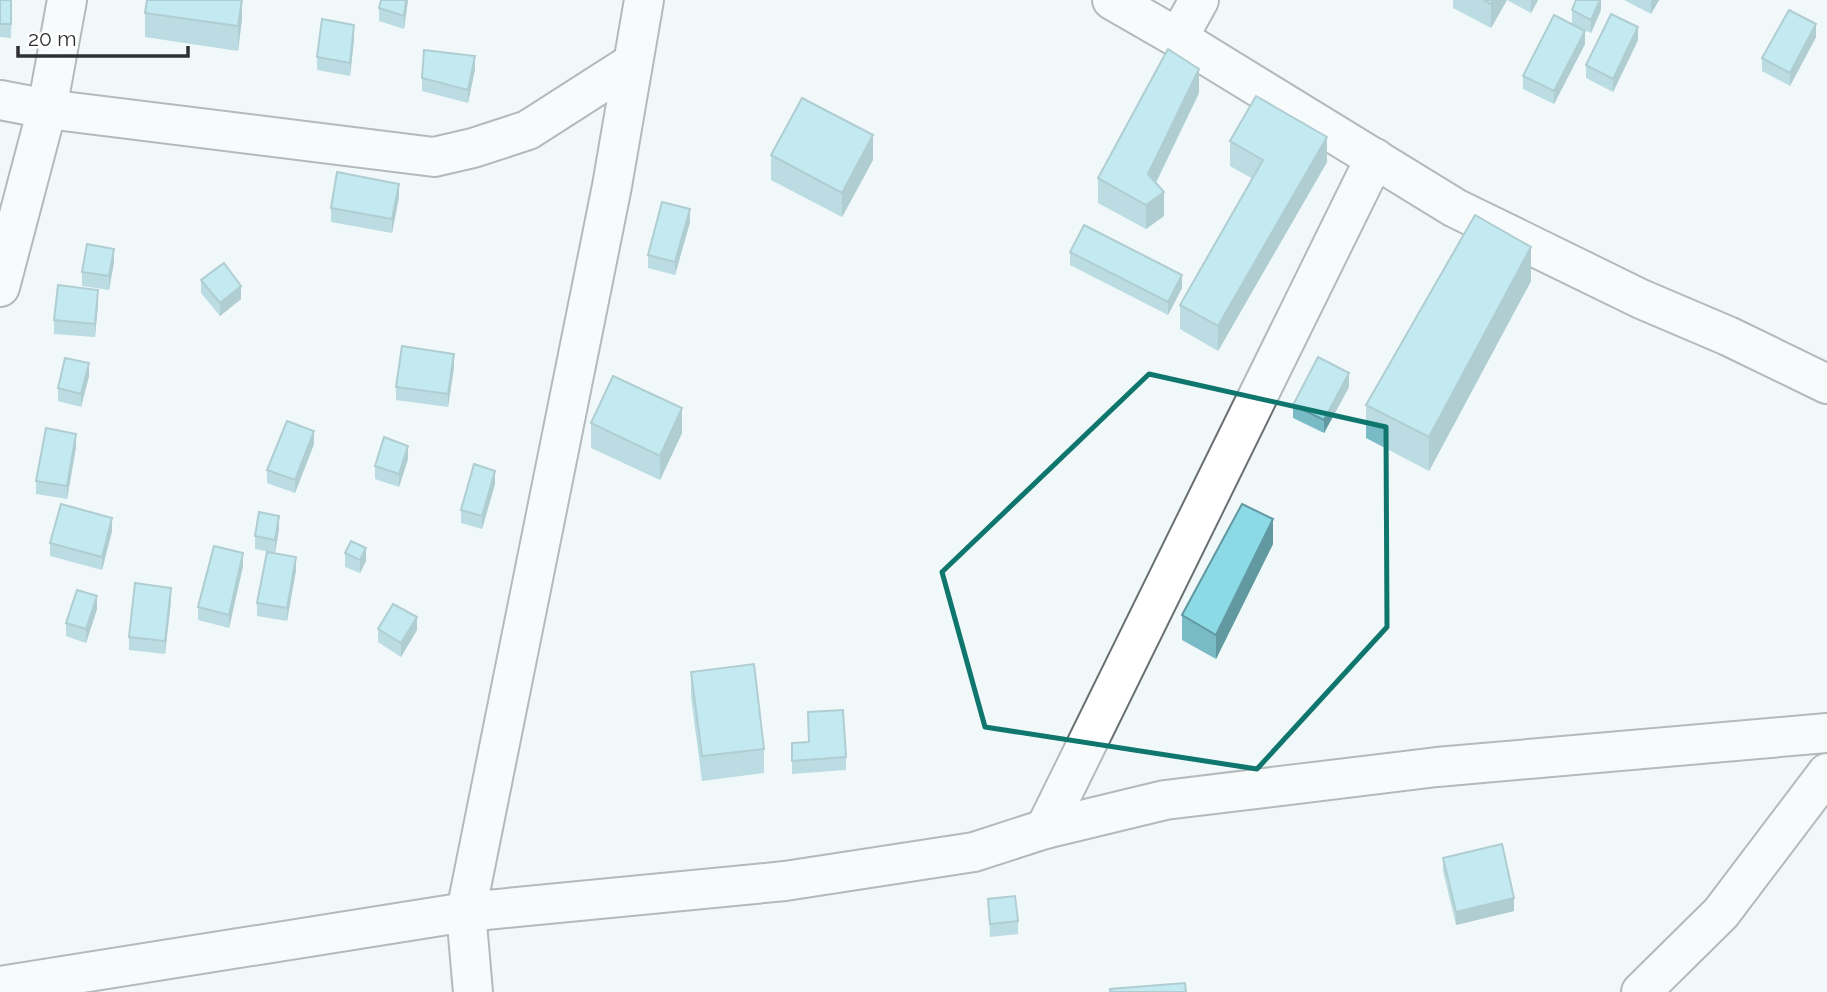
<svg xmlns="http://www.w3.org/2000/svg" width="1827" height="992" viewBox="0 0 1827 992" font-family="Raleway,sans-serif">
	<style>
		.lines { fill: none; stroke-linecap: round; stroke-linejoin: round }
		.street-casing { stroke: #6a7071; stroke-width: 42 }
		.street { stroke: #fff; stroke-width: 38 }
		.wall { fill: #78bbc6 }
		.shaded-wall { fill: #6299a1 }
		.building { fill: #8cdae6; stroke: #6299a1; stroke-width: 2 }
		.marked { fill: none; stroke: #0f766e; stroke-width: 5; stroke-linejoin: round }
	</style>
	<rect width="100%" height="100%" fill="#f1f8f9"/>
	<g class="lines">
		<g class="street-casing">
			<g id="street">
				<polyline points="1112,0 1178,38 1455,208 1641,299 1728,336 1827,384"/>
				<polyline points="1178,38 1199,0"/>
				<polyline points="0,100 47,109 434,157 473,148 528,130 631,64"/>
				<polyline points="0,287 47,109 67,0"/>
				<polyline points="1045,829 1375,158"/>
				<polyline points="0,986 466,912 785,881 974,852 1045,829 1165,800 1437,767 1827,733"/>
				<polyline points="473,992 466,912 612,186 644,0"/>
				<polyline points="1641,992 1721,913 1827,773"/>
			</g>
		</g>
		<use href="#street" class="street"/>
	</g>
	<g class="wall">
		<polygon points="0,0 12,0 11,38 0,37"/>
		<polygon points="242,0 242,18 238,51 145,37 145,13"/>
		<polygon points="408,0 404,29 379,21 379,8"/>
		<polygon points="1453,0 1538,0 1531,13 1507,0 1491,28 1453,8"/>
		<polygon points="1601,0 1601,10 1591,33 1572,24 1572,10"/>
		<polygon points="1624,0 1659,0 1651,14"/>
		<polygon points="1816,37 1790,86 1762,71 1762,58"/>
		<polygon points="354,39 350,76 317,70 317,57"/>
		<polygon points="1638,40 1613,92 1586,78 1586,65"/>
		<polygon points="1585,44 1554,104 1523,89 1523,76"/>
		<polygon points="475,69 468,103 422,91 422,78"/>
		<polygon points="1199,93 1156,183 1164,216 1146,229 1098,203 1098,178"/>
		<polygon points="1230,141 1327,162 1218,351 1180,329 1180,305 1253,179 1230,166"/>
		<polygon points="771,155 873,160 842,217 771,180"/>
		<polygon points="399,197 392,233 331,222 331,208"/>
		<polygon points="690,222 675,275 648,268 648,255"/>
		<polygon points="1070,252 1182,288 1168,315 1070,265"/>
		<polygon points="114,262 109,290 82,286 82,272"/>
		<polygon points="201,280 241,299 220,316 201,293"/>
		<polygon points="1531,281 1429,471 1366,438 1366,405"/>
		<polygon points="98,303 95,337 54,334 54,320"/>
		<polygon points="454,367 448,407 396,400 396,387"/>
		<polygon points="89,376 81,407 58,401 58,388"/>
		<polygon points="1349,387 1324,433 1293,418 1293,405"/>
		<polygon points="591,423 682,433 660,480 591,448"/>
		<polygon points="314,444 295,493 267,483 267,470"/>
		<polygon points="76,447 67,499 36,494 36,481"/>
		<polygon points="408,459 399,487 375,479 375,466"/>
		<polygon points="495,484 482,529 461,523 461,510"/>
		<polygon points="279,529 275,553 255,549 255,536"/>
		<polygon points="112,531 102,570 50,556 50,543"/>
		<polygon points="1273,544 1216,659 1182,640 1182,615"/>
		<polygon points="345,553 366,561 360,573 345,567"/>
		<polygon points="243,566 229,628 198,620 198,607"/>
		<polygon points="296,570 287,621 257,616 257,603"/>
		<polygon points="171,601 165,654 129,650 129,637"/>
		<polygon points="97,609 86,643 66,636 66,623"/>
		<polygon points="378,629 417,630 401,657 378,642"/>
		<polygon points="691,672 764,749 764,773 702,781 691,697"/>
		<polygon points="792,743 846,757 846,770 792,774"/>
		<polygon points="1443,858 1514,911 1456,925 1443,871"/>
		<polygon points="988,899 1018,921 1018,934 990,937"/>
	</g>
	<g class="shaded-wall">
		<polygon points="242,0 242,18 238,51 238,26"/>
		<polygon points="406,0 408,0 404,29 404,16"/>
		<polygon points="1493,0 1507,0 1491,28 1491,4"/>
		<polygon points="1531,0 1538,0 1531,13"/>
		<polygon points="1600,0 1601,0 1601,10 1591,33 1591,20"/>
		<polygon points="1652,0 1659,0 1651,14 1651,1"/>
		<polygon points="1816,24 1816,37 1790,86 1790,73"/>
		<polygon points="354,25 354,39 350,76 350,63"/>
		<polygon points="1638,27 1638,40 1613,92 1613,79"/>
		<polygon points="1585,31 1585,44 1554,104 1554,91"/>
		<polygon points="475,56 475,69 468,103 468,90"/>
		<polygon points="1199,69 1199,93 1148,198 1148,174"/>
		<polygon points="873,135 873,160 842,217 842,193"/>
		<polygon points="1327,137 1327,162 1218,351 1218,326"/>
		<polygon points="399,184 399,197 392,233 392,219"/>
		<polygon points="1164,192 1164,216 1146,229 1146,205"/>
		<polygon points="690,209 690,222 675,275 675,262"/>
		<polygon points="1531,247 1531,281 1429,471 1429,437"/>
		<polygon points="114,249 114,262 109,290 109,276"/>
		<polygon points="1182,275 1182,288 1168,315 1168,302"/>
		<polygon points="241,286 241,299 220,316 220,303"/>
		<polygon points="98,290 98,303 95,337 95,324"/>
		<polygon points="454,354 454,367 448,407 448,394"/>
		<polygon points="89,363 89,376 81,407 81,394"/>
		<polygon points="1349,373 1349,387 1324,433 1324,420"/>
		<polygon points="682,408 682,433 660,480 660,456"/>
		<polygon points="314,431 314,444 295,493 295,480"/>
		<polygon points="76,434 76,447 67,499 67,486"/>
		<polygon points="408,446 408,459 399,487 399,474"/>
		<polygon points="495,471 495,484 482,529 482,516"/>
		<polygon points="279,516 279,529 275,553 275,540"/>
		<polygon points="112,518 112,531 102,570 102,557"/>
		<polygon points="1273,519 1273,544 1216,659 1216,635"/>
		<polygon points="366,548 366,561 360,573 360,560"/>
		<polygon points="243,553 243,566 229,628 229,615"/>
		<polygon points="296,557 296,570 287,621 287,608"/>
		<polygon points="171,588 171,601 165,654 165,641"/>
		<polygon points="97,596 97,609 86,643 86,629"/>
		<polygon points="417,617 417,630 401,657 401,643"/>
		<polygon points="1514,898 1514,911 1456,925 1456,912"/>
	</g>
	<g class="building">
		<rect x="0" y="0" width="11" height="24"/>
		<polygon points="147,0 242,0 238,26 145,13"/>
		<polygon points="381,0 406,0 404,16 379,8"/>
		<polygon points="1484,0 1493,0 1491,4"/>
		<polygon points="1576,0 1600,0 1591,20 1572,10"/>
		<polygon points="1789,10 1816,24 1790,73 1762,58"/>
		<polygon points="1611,14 1638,27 1613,79 1586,65"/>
		<polygon points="1554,15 1585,31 1554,91 1523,76"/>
		<polygon points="322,19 354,25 350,63 317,57"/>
		<polygon points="1168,49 1199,69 1148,174 1164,192 1146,205 1098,178"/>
		<polygon points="424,50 475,56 468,90 422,78"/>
		<polygon points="1256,96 1327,137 1218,326 1180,305 1263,160 1230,141"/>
		<polygon points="802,98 873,135 842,193 771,155"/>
		<polygon points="337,172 399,184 392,219 331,208"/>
		<polygon points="662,202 690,209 675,262 648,255"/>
		<polygon points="1475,215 1531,247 1429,437 1366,405"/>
		<polygon points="1084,225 1182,275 1168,302 1070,252"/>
		<polygon points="87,244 114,249 109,276 82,272"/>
		<polygon points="224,263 241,286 220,303 201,280"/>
		<polygon points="58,285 98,290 95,324 54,320"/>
		<polygon points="402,346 454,354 448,394 396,387"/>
		<polygon points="1318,357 1349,373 1324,420 1293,405"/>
		<polygon points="65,358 89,363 81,394 58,388"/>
		<polygon points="613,376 682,408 660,456 591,423"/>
		<polygon points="287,421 314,431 295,480 267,470"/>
		<polygon points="46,428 76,434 67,486 36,481"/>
		<polygon points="384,437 408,446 399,474 375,466"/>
		<polygon points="474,464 495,471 482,516 461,510"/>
		<polygon points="61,504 112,518 102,557 50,543"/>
		<polygon points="1242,504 1273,519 1216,635 1182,615"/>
		<polygon points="259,512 279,516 275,540 255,536"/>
		<polygon points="351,541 366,548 360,560 345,553"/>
		<polygon points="214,546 243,553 229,615 198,607"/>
		<polygon points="267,552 296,557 287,608 257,603"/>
		<polygon points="135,583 171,588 165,641 129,637"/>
		<polygon points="77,590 97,596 86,629 66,623"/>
		<polygon points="393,604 417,617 401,643 378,629"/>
		<polygon points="754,664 764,749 702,756 691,672"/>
		<polygon points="843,710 846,757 792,761 792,743 809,742 808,712"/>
		<polygon points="1502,844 1514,898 1456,912 1443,858"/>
		<polygon points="1015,896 1018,921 990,924 988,899"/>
		<polygon points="1185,983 1186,992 1110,992 1110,989"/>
	</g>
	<path d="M0 0H1827V992H0ZM 1149,374 L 1386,427 L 1387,627 L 1257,769 L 985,727 L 942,572 Z" fill="#f1f8f9" fill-opacity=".55" fill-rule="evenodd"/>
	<path class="marked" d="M 1149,374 L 1386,427 L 1387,627 L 1257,769 L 985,727 L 942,572 Z"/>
	<path d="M18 46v10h170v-10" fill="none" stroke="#2e3031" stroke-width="3.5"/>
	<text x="28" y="46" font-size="21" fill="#2e3031" stroke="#ffffff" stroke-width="5" paint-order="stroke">20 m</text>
</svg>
